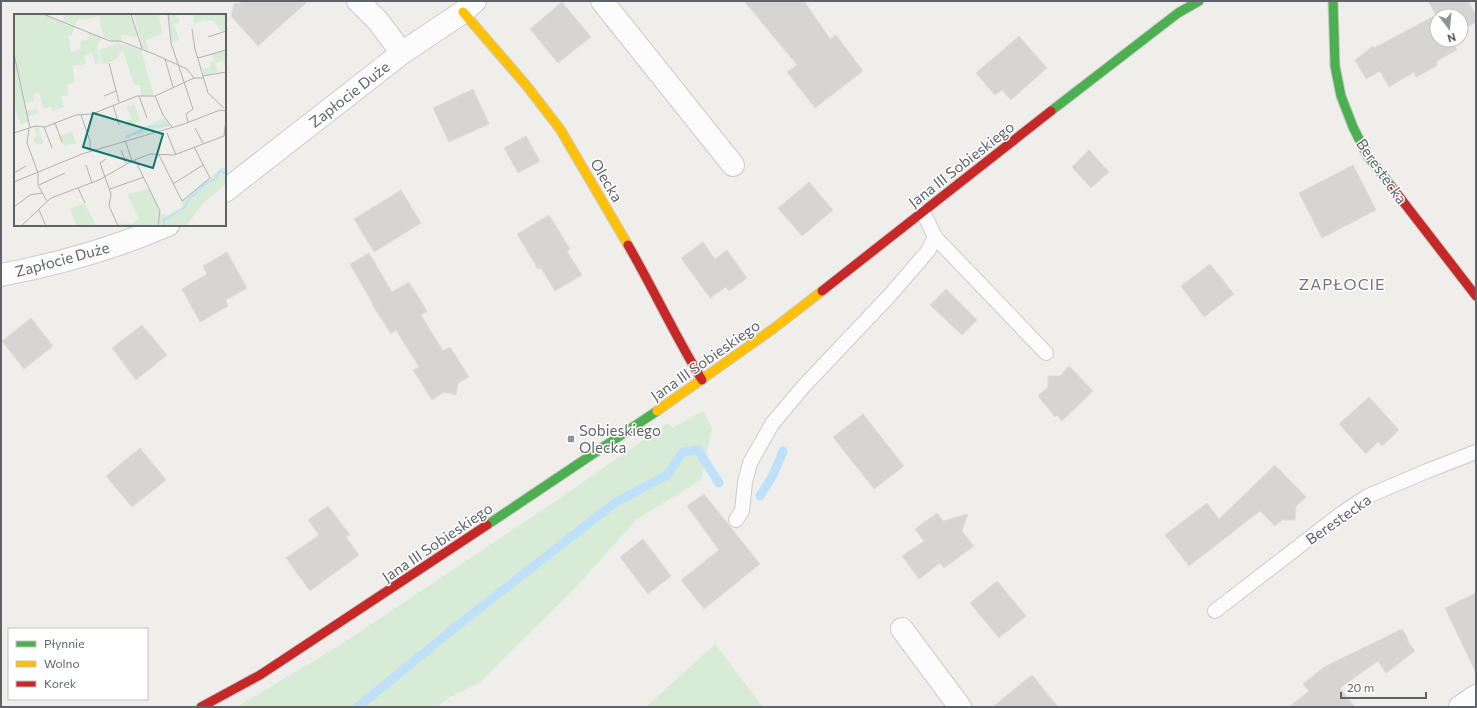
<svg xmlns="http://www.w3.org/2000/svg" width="1477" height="708" viewBox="0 0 1477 708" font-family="Commissioner,sans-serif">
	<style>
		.green { fill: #d8ebd6 }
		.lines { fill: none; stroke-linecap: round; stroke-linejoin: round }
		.stream { stroke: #bfe0f9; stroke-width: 9 }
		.building { fill: #d6d5d3; stroke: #deddd9 }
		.lane-casing { stroke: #cbcccc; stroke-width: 16 }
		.street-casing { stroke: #cbcccc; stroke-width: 24 }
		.fast-casing { stroke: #cacacb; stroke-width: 11 }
		.slow-casing { stroke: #cacacb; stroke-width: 11 }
		.jam-casing { stroke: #cacacb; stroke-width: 11 }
		.lane { stroke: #fdfcfc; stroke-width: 14 }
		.street { stroke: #fdfcfc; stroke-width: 22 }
		.fast { stroke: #4caf50; stroke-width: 9 }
		.slow { stroke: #ffc107; stroke-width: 9 }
		.jam { stroke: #c62828; stroke-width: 9 }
		.poi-dot { fill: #919496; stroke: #fff; stroke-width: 1.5 }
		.labels { text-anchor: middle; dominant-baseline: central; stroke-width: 3; stroke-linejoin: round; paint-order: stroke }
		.street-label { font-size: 15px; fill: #5f6368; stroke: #fff }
		.poi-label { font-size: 15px; fill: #5f6368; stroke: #fff; text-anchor: start }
		.neighbourhood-label { font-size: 16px; letter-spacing: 1px; fill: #70757a; stroke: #fff }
		.inset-river { fill: none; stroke: #bfe0f9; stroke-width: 2 }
		.inset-road { fill: none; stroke: #b1b2b2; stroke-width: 1 }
		.view { fill: #0f766e; fill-opacity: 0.15; stroke: #0f766e; stroke-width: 2 }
		.inset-edge { fill: none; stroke: #5f6368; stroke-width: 2 }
	</style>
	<rect width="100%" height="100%" fill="#efeeea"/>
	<g class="green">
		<polygon points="703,411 712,428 701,480 637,519 576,587 479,683 448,698 437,707 237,707 337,647 560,498 668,423 672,428"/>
		<polygon points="715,644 763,707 646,707"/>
	</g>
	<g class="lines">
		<g class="stream">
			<polyline points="760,496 773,475 783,451"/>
			<polyline points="358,707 453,629 616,502 667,475 683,452 698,450 719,483"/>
		</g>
	</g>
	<g class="building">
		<polygon points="243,1 308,1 258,46 231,16 234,4 240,3"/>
		<polygon points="744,1 804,1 830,39 836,35 863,71 815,108 787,72 797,65"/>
		<polygon points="1428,1 1468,1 1476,15 1476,22 1461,30 1461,16 1437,16 1437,40 1451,40 1457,50 1437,61 1437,66 1416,77 1414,72 1389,87 1380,71 1366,79 1355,60 1373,46 1374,48 1436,15"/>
		<polygon points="562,2 591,37 558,63 530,29"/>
		<polygon points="1019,36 1047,68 1011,100 1002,90 995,95 976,73"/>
		<polygon points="473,89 489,124 449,142 433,108"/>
		<polygon points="526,136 540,161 518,173 504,148"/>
		<polygon points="1089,150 1109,172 1091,188 1072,167"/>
		<polygon points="1353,165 1376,210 1322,238 1299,193"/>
		<polygon points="809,182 833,210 802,236 778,208"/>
		<polygon points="401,190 421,223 374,252 354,219"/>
		<polygon points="549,215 570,249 567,251 582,275 555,291 541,268 538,269 517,234"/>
		<polygon points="703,242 715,259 727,250 747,278 729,291 726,287 710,298 681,258"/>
		<polygon points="227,252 247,288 226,300 228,306 200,322 182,289 207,274 203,266"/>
		<polygon points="369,253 392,292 409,282 427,311 421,315 443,351 450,347 469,377 458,383 456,395 444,392 432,400 413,370 419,367 396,330 391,334 372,304 373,304 350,264"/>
		<polygon points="1210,264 1234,294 1204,317 1181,286"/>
		<polygon points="946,289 977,320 962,335 930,305"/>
		<polygon points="31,318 53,346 24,369 2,341"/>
		<polygon points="142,325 167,355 136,380 112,348"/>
		<polygon points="1069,366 1093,391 1062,421 1057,415 1055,417 1038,396 1048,387 1048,376 1060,376"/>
		<polygon points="1369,397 1399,430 1382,446 1378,442 1366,454 1339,424"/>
		<polygon points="863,414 904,466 874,489 833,437"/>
		<polygon points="140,448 166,480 132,507 106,476"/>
		<polygon points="1275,465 1306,497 1296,506 1295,520 1282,520 1275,526 1260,511 1189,566 1165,535 1207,503 1219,519"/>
		<polygon points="704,494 760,564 704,609 681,580 719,550 687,506"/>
		<polygon points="328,506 350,535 346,537 359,555 310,591 286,558 319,535 308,520"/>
		<polygon points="937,513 943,521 968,514 962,531 974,546 944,568 940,563 919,579 902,556 924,541 915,529"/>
		<polygon points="643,539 671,576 648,594 620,557"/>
		<polygon points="997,581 1026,616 999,638 970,603"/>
		<polygon points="1476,593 1476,673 1445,608"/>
		<polygon points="1402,629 1408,639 1407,640 1415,651 1386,673 1378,661 1340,688 1355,707 1289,707 1309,691 1303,684 1324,667"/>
		<polygon points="1032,675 1058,707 993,707 1013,690"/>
	</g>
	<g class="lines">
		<g class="lane-casing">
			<g id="lane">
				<polyline points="923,212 935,237 1046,353"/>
				<polyline points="736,520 742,511 745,482 750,463 772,424 803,387 890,295 928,251 935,237"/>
				<polyline points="1215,611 1342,513 1368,496 1427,471 1476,452"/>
			</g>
		</g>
		<g class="street-casing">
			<g id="street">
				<polyline points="358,1 378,21 402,53"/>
				<polyline points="602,1 733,165"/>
				<polyline points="225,191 402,53 463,12 475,1"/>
				<path d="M 1,275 C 58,264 115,248 168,225"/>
				<polyline points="902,629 960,707"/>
				<polyline points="1460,707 1476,696"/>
			</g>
		</g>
		<g class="fast-casing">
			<g id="fast">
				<polyline points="1333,1 1335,66 1341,96 1353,127 1367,155 1391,186"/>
				<polyline points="1051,111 1178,13 1199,1"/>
				<polyline points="487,525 657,411"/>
			</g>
		</g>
		<g class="slow-casing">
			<g id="slow">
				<polyline points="463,12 526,85 560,129 628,245"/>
				<polyline points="657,411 773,329 822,291"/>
			</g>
		</g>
		<g class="jam-casing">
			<g id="jam">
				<polyline points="1391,186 1476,296"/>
				<path d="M 628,245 C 654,290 675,336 702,380"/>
				<polyline points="822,291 1051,111"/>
				<polyline points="201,707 260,675 487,525"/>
			</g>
		</g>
		<use href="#lane" class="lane"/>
		<use href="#street" class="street"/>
		<use href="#fast" class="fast"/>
		<use href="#slow" class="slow"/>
		<use href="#jam" class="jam"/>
	</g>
	<rect class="poi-dot" x="567" y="435" width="8" height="8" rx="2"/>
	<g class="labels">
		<g class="street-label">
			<text transform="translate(349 94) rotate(-38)">Zapłocie Duże</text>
			<text transform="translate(961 164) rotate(-38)">Jana III Sobieskiego</text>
			<text transform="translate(1382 171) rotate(55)">Berestecka</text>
			<text transform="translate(607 180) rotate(59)">Olecka</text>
			<text transform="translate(62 259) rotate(-15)">Zapłocie Duże</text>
			<text transform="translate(705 360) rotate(-35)">Jana III Sobieskiego</text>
			<text transform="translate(1338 519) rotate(-35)">Berestecka</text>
			<text transform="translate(437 542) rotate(-34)">Jana III Sobieskiego</text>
		</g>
		<g class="poi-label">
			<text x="579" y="430">Sobieskiego<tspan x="579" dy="17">Olecka</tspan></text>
		</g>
		<g class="neighbourhood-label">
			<text x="1342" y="283">ZAPŁOCIE</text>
		</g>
	</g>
	<g transform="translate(14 14)">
		<rect width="212" height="212" fill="#efeeea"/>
		<path d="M 0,0 L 31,1 L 61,12 L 57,22 L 54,21 L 57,38 L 67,35 L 66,28 L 75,25 L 74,18 L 89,23 L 83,31 L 86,48 L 81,50 L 78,39 L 70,41 L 72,49 L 68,52 L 58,51 L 61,68 L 53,70 L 54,80 L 47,83 L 50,93 L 38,97 L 37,93 L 29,95 L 25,78 L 19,80 L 20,87 L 12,89 L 3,50 L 13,97 L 23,94 L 24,99 L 14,102 L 14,108 L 7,110 L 0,93 L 0,49 L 3,47 L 0,40 ZM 49,0 L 116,0 L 124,23 L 107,21 L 108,28 L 99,27 L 89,22 L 85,2 L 71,6 L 64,5 L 61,11 L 50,7 ZM 120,0 L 145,0 L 148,20 L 132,26 L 135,38 L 128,34 ZM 154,0 L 164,0 L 161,6 L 165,3 L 165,10 L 160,9 L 165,26 L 158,28 ZM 179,0 L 212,0 L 212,16 L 207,17 L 200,7 L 189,6 L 180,10 ZM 102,28 L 127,36 L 140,81 L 127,82 L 126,71 L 120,71 L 109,37 L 105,40 ZM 101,30 L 105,42 L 102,46 L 88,50 L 85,36 ZM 211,37 L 212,57 L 209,47 L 201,49 L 204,58 L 190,61 L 188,55 L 197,53 L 196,48 L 200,46 L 198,40 ZM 120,90 L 126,106 L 114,113 L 112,108 L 118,105 L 112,93 ZM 151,104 L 156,112 L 111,124 L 113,121 ZM 20,113 L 24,113 L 30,129 L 22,131 L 19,125 L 23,122 ZM 58,117 L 62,129 L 50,132 L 46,122 ZM 209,153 L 212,155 L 212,170 L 189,189 L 172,212 L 144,212 L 147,199 L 153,202 L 168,193 L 167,188 ZM 136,175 L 146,197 L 143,212 L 105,212 L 104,209 L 117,210 L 125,205 L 113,180 ZM 70,189 L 79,206 L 82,212 L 63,212 L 56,195 Z" fill="#d8ebd6"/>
		<path class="inset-river" d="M 112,121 L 113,123 L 135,113 L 155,111M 150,212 L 150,206 L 170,194 L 176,184 L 194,168 L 200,166 L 206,157 L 212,159"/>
		<path class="inset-road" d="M 29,0 L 96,27 L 106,27 L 140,40 L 173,55 L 180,64 L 189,64M 117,0 L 128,35M 154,0 L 157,29 L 179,95 L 172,100 L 174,108M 178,15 L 181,35 L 194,79 L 210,94M 194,23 L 212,17M 0,40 L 16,114M 184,44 L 212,36M 151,45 L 159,73M 95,49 L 105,88M 189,62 L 212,58M 90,82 L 102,77M 125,82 L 133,104M 141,82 L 149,101 L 158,113M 99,91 L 105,111M 67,101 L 76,127 L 76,138M 41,109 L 48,128M 30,113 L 38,134M 15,114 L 13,129 L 24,159 L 24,171 L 33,187M 181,114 L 189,129M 0,119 L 21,112 L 31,113 L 62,101 L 78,100 L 123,82 L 141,82 L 180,64M 153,119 L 162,141M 210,122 L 212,105M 111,126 L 118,147M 107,136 L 112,149M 145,141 L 168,187 L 196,164 L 180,133M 92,145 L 86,149 L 97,180 L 95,192 L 104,212M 121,146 L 146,197 L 144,212M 72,151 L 78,169M 0,159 L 12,152M 0,168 L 68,140 L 170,110 L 206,96 L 212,97M 159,170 L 189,151M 25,171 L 51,159M 64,174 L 71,189M 96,175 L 130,163M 0,193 L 16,181 L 28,179M 25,196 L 32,212M 7,212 L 37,184 L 85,166 L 118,147 L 136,140 L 160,141 L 210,122"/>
		<path class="view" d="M 79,99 L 149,120 L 139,154 L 69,133 Z"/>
		<rect width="212" height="212" class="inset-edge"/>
	</g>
	<rect width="1477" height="708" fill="none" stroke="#5f6368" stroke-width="4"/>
	<rect x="8" y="628" width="140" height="72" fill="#ffffff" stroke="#bfc1c3"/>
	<rect x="16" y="641" width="20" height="6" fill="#4caf50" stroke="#bfc1c3"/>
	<text x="44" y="648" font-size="12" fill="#5f6368">Płynnie</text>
	<rect x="16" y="661" width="20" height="6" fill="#ffc107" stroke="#bfc1c3"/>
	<text x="44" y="668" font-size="12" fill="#5f6368">Wolno</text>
	<rect x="16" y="681" width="20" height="6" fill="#c62828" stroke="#bfc1c3"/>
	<text x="44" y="688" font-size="12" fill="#5f6368">Korek</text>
	<g transform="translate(1449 28) rotate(164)"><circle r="19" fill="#ffffff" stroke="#bfc1c3"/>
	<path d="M0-3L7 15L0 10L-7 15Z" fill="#919496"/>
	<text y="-6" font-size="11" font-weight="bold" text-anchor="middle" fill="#5f6368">N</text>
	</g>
	<path d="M1341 692v6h85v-6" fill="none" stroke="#5f6368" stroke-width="2"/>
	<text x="1347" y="692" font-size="12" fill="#5f6368" stroke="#ffffff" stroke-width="3" paint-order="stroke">20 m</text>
</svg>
